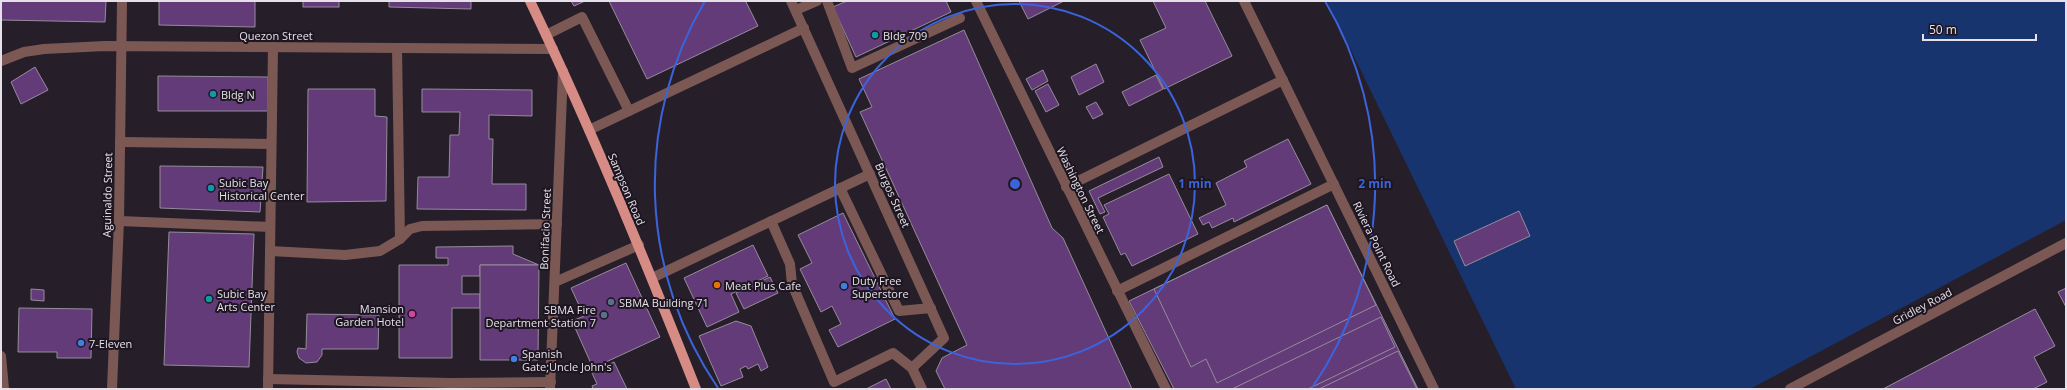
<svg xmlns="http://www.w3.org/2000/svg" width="2067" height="390" viewBox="0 0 2067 390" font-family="'Open Sans',sans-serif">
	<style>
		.water { fill: #18346f }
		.building { fill: #633b79; stroke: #958c9a }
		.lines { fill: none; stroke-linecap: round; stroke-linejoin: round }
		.minor { stroke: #7c5854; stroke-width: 10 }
		.major { stroke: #d68c84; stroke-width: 10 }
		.ring { fill: none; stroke: #3b64db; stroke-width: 2 }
		.culture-dot { fill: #0f9aa8; stroke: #1d1621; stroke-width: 1.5 }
		.food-dot { fill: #e8710a; stroke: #1d1621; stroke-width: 1.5 }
		.shop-dot { fill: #3f7fe0; stroke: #1d1621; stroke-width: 1.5 }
		.service-dot { fill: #5c6f8a; stroke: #1d1621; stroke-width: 1.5 }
		.hotel-dot { fill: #d1479c; stroke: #1d1621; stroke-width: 1.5 }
		.labels { text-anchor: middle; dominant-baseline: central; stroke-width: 4; stroke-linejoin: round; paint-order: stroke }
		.street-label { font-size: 11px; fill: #e6e1e9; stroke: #1d1621 }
		.poi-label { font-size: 11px; fill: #e6e1e9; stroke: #1d1621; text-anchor: start }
		.centre { fill: #3b64db; stroke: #1d1621; stroke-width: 2 }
		.ring-label { font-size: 12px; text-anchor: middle; font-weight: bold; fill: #3b64db; stroke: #1d1621; stroke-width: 4; stroke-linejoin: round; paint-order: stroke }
	</style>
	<rect width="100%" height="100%" fill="#261f2a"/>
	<polygon class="water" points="1327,1 2066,1 2066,220 1750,389 1516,389"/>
	<g class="building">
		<polygon points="1,1 106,1 105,22 1,20"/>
		<polygon points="159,1 255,1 255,27 159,25"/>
		<rect x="303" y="1" width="36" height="6"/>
		<polygon points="389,1 471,1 471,9 389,7"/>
		<polygon points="571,1 585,1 574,6"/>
		<polygon points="609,1 749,1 746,2 758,26 647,79"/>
		<polygon points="847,1 946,1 951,12 856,57 833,7"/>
		<polygon points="1019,1 1064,1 1028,19"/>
		<polygon points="1153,1 1205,1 1232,56 1164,89 1140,40 1166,28"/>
		<polygon points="964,30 1052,228 1063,238 1132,389 945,389 936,371 942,358 967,345 860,112 872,107 859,79"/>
		<polygon points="1096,64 1104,82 1079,95 1071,77"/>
		<polygon points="35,67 48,90 21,104 11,82"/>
		<polygon points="1043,70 1048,81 1032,90 1026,79"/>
		<polygon points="1156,75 1163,89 1129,106 1122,92"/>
		<polygon points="158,76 268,77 268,111 158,111"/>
		<polygon points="1048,84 1059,105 1046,112 1035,91"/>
		<polygon points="308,89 375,89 375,116 387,117 386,201 307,202"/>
		<polygon points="422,89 532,90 532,116 489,115 489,139 493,139 492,184 526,184 526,210 417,209 418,177 449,177 450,135 459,135 460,112 422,112"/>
		<polygon points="1096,102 1103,114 1093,119 1086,107"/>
		<polygon points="1288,139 1311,184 1234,222 1233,218 1212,228 1209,222 1203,225 1199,218 1226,205 1216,183 1247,167 1244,161"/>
		<polygon points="1159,157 1163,167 1098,198 1105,212 1100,214 1089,191"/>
		<polygon points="160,166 263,167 260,212 160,208"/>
		<polygon points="1169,174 1198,234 1132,266 1125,253 1121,255 1103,217 1109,214 1104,205"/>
		<polygon points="1327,205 1418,389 1174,389 1129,301"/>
		<polygon points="1327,205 1376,305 1217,383 1206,359 1191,367 1154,289"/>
		<polygon points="1519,211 1530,236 1465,266 1454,241"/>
		<polygon points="843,213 895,319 838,347 829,330 841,324 832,306 821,312 800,269 812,263 798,235"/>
		<polygon points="169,232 254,234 249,367 164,365"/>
		<polygon points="753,245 768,276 731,294 739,312 707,327 684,278"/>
		<polygon points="513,246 513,254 539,265 480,265 480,276 462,276 462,294 480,294 480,308 452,308 452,358 399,358 399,265 448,265 448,258 436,258 436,247"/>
		<polygon points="626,263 660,337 593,368 572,321 584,316 571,288"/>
		<polygon points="480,265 539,265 538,360 480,360"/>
		<polygon points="770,277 778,293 744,309 736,293"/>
		<polygon points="2066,288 2066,307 2058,292"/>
		<polygon points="31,289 44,290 44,301 31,300"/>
		<polygon points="19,308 92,309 91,358 57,358 57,352 18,352"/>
		<polygon points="2035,309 2055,346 2034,357 2047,382 2033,389 1883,389"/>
		<polygon points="307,314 379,315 378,349 322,349 322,355 317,362 306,363 299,358 297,352 298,348 306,349"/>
		<polygon points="1381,317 1395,347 1308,389 1232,389"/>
		<polygon points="736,321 751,326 768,367 761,371 758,364 748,369 746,366 740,369 743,377 721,386 699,336"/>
		<polygon points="1398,351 1417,389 1319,389"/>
		<polygon points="614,362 627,389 593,389 592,386 597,384 592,373"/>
		<polygon points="886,379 891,389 866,389"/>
	</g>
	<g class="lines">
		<g class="minor">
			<polyline points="791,1 944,338 912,368"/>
			<polyline points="827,1 852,68 960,18"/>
			<polyline points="976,1 1166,389"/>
			<polyline points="1244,1 1434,389"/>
			<polyline points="796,10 817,1"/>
			<polyline points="546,35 582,17 629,111"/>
			<polyline points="397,48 400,239"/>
			<polyline points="1,61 24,52 44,49 105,46 553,49"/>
			<polyline points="589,130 804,28"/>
			<polyline points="120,142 271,144"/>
			<polyline points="1066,187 1283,80"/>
			<polyline points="840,188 899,311 931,308"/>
			<polyline points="119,221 270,227"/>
			<polyline points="771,221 790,264 792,284 834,382 893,353 912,368 922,389"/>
			<polyline points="270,251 345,255 380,251 400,239 410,229 422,226 557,224"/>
			<polyline points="652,278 870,174"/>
			<polyline points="555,282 639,245"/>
			<polyline points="1117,291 1334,184"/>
			<polyline points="1,356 4,389"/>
			<polyline points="268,379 451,383 551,382"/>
			<polyline points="112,389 119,221 122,1"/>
			<polyline points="268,389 273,47"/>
			<polyline points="550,389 563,71"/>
			<polyline points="1790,389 2066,243"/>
		</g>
		<path class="major" d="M 530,1 C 591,128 644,258 696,389"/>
	</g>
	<g class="ring">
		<circle cx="1015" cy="184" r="180"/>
		<path d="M718 388A360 360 0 0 1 705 1M1325 1A360 360 0 0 1 1312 388"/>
	</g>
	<g class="culture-dot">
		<circle cx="875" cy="35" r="4"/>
		<circle cx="213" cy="94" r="4"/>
		<circle cx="211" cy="188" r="4"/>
		<circle cx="209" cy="299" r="4"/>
	</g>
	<circle class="food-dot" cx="717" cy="285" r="4"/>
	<g class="shop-dot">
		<circle cx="844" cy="286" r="4"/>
		<circle cx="81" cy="343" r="4"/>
		<circle cx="514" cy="359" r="4"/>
	</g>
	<g class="service-dot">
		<circle cx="611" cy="302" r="4"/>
		<circle cx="604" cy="315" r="4"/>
	</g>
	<circle class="hotel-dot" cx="412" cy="314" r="4"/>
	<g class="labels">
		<g class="street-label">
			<text x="276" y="35">Quezon Street</text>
			<text transform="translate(627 189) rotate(67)">Sampson Road</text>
			<text transform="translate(1081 190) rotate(64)">Washington Street</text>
			<text transform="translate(107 195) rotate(-89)">Aguinaldo Street</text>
			<text transform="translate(893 195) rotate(66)">Burgos Street</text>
			<text transform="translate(545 229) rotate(-88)">Bonifacio Street</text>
			<text transform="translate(1377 244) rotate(64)">Riviera Point Road</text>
			<text transform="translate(1922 306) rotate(-28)">Gridley Road</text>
		</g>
		<g class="poi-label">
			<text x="883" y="35">Bldg 709</text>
			<text x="221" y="94">Bldg N</text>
			<text x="219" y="182">Subic Bay<tspan x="219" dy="13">Historical Center</tspan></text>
			<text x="852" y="280">Duty Free<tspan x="852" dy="13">Superstore</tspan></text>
			<text x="725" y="285">Meat Plus Cafe</text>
			<text x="217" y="293">Subic Bay<tspan x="217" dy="13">Arts Center</tspan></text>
			<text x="619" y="302">SBMA Building 71</text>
			<text x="404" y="308" text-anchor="end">Mansion<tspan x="404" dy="13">Garden Hotel</tspan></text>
			<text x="596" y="309" text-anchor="end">SBMA Fire<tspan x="596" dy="13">Department Station 7</tspan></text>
			<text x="89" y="343">7-Eleven</text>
			<text x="522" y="353">Spanish<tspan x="522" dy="13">Gate;Uncle John's</tspan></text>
		</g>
	</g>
	<circle cx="1015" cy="184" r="6" class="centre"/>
	<g class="ring-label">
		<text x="1195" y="188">1 min</text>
		<text x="1375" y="188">2 min</text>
	</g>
	<rect width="2067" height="390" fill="none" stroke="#e6e1e9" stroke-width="4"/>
	<path d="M1923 34v6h113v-6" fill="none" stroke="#e6e1e9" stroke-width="2"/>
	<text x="1929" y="34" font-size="12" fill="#e6e1e9" stroke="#1d1621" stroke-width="3" paint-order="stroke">50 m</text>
</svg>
